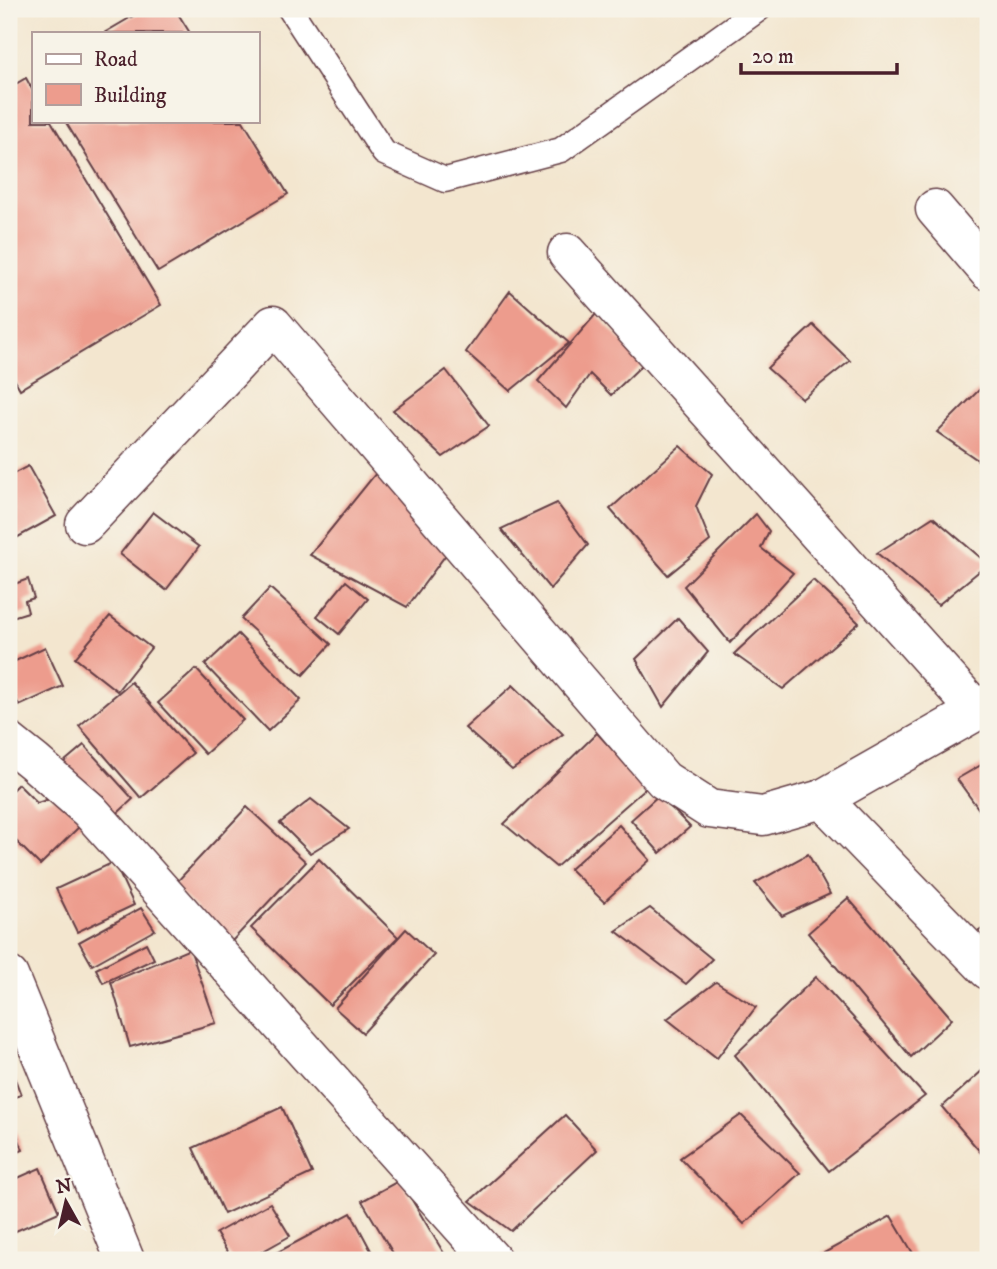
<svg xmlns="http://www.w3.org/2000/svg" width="997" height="1269" viewBox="0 0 997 1269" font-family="'IM FELL DW Pica',serif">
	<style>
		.building { fill: #ed9c8d }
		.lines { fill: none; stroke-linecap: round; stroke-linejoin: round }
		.service-casing { stroke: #633d44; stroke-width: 27 }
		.minor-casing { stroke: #633d44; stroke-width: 41 }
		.tertiary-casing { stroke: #633d44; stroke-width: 41 }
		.service { stroke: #fff; stroke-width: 24 }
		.minor { stroke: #fff; stroke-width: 38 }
		.tertiary { stroke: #fff; stroke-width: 38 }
	</style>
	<rect width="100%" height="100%" fill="#f7f3e8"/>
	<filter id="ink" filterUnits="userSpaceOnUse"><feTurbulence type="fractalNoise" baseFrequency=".0143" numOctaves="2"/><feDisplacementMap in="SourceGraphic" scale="14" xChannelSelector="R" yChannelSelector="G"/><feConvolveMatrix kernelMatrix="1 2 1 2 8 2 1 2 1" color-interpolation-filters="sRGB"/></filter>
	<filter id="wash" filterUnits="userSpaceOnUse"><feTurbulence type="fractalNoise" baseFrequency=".00686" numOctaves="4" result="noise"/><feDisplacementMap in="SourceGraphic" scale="28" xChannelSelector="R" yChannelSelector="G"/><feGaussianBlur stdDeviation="1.57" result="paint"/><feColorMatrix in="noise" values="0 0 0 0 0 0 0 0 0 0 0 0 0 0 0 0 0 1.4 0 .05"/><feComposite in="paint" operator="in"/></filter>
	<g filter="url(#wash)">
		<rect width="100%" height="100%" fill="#f3e6cf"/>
		<g id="blocks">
			<g class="building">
				<polygon points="145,9 175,9 190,33 104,33"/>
				<polygon points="26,78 33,91 33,121 51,121 161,305 20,389 9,370 9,88"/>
				<polygon points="65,121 243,121 288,194 158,272"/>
				<polygon points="510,291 569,343 510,391 466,352"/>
				<polygon points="596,314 643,364 611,395 590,374 566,408 538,381"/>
				<polygon points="813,325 850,361 802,399 767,368"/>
				<polygon points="446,370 489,426 443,457 393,410"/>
				<polygon points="986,383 988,386 988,467 937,432"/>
				<polygon points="680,446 712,474 696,506 710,541 668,575 610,509"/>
				<polygon points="28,466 56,516 9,542 9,476"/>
				<polygon points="376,473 450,549 407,607 310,555"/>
				<polygon points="557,503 588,545 550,589 501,529"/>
				<polygon points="153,512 199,547 166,590 120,554"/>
				<polygon points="756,514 769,531 761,548 793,573 730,643 684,586"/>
				<polygon points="933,517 988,564 938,605 877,553"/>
				<polygon points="28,579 34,598 25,601 28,612 9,618 9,586"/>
				<polygon points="813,580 859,623 783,689 734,654"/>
				<polygon points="346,581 368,599 339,634 317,616"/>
				<polygon points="270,588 331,644 303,675 241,619"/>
				<polygon points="110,616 151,648 117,691 75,658"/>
				<polygon points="678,618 708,652 663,707 636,659"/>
				<polygon points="238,634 301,700 268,731 205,665"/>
				<polygon points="45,647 63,686 19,706 9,683 9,664"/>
				<polygon points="196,669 243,720 205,754 158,703"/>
				<polygon points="131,682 193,753 141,798 79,726"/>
				<polygon points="513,685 563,734 512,770 465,728"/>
				<polygon points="597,733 647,787 556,867 504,824"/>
				<polygon points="84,745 133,799 108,822 58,767"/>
				<polygon points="988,761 988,822 957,779"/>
				<polygon points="18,784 37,803 59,796 84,822 40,865 9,834 9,793"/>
				<polygon points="659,795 690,827 660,853 631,820"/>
				<polygon points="311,799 349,829 310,853 280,823"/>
				<polygon points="247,807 306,862 232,941 173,886"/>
				<polygon points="619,825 650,860 604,902 570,869"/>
				<polygon points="808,854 830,894 782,916 755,883"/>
				<polygon points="319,859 398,937 330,1005 251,928"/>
				<polygon points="114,862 134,905 77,932 56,889"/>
				<polygon points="848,898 952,1019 911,1057 808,933"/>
				<polygon points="141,908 155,930 92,965 79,942"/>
				<polygon points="650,908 712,959 686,984 616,931"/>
				<polygon points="988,925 988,943 976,933"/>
				<polygon points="406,929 434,955 363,1033 335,1008"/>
				<polygon points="146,943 154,959 103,983 96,969"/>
				<polygon points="190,949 216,1023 130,1047 111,982"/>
				<polygon points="816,977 925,1096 829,1171 735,1055"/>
				<polygon points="716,982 756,1007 717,1058 667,1019"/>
				<polygon points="9,1063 21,1095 9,1099"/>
				<polygon points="984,1069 988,1073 988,1161 942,1107"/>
				<polygon points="282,1107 312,1173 224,1214 193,1148"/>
				<polygon points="9,1114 23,1150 9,1156"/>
				<polygon points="565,1115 597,1150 511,1231 470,1201"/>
				<polygon points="741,1115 800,1173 744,1224 680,1158"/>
				<polygon points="40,1168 59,1212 9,1234 9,1182"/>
				<polygon points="400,1180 448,1260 397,1260 362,1201"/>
				<polygon points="270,1203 290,1236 247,1260 232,1260 216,1233"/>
				<polygon points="351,1213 376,1260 263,1260"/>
				<polygon points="891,1216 917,1260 827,1260 822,1254"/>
			</g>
		</g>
	</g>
	<g filter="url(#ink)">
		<use href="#blocks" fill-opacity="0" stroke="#633d44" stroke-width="2"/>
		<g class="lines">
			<g class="service-casing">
				<polyline id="service" points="290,9 384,153 445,180 561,150 759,9"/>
			</g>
			<g class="minor-casing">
				<g id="minor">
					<polyline points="935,209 988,271"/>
					<polyline points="567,253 977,711"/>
					<polyline points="85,524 273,325 664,780 709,809 763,816 822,799 977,711 988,703"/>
					<polyline points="9,742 34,762 89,810 492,1260"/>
					<polyline points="822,799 988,970"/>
				</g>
			</g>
			<g class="tertiary-casing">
				<polyline id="tertiary" points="9,976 125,1260"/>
			</g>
			<use href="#service" class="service"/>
			<use href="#minor" class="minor"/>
			<use href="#tertiary" class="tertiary"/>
		</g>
	</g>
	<rect width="997" height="1269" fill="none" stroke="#f7f3e8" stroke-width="35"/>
	<rect x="32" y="32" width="228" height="91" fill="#f7f3e8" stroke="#b29e9c" stroke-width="2"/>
	<rect x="46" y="54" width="35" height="10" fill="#ffffff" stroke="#b29e9c" stroke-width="2"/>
	<text x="94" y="66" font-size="21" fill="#4a1f2b">Road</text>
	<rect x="46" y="84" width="35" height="21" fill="#ed9c8d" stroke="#b29e9c" stroke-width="2"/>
	<text x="94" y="102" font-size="21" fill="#4a1f2b">Building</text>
	<g transform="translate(66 1202) rotate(352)" stroke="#f7f3e8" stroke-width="5" paint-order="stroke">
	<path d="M0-5L12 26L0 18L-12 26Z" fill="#4a1f2b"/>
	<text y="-10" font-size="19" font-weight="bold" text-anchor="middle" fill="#4a1f2b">N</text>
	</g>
	<path d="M741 63v10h156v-10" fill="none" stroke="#4a1f2b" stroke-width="3.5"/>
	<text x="752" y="63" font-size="21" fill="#4a1f2b" stroke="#f7f3e8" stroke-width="5" paint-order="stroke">20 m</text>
</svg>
